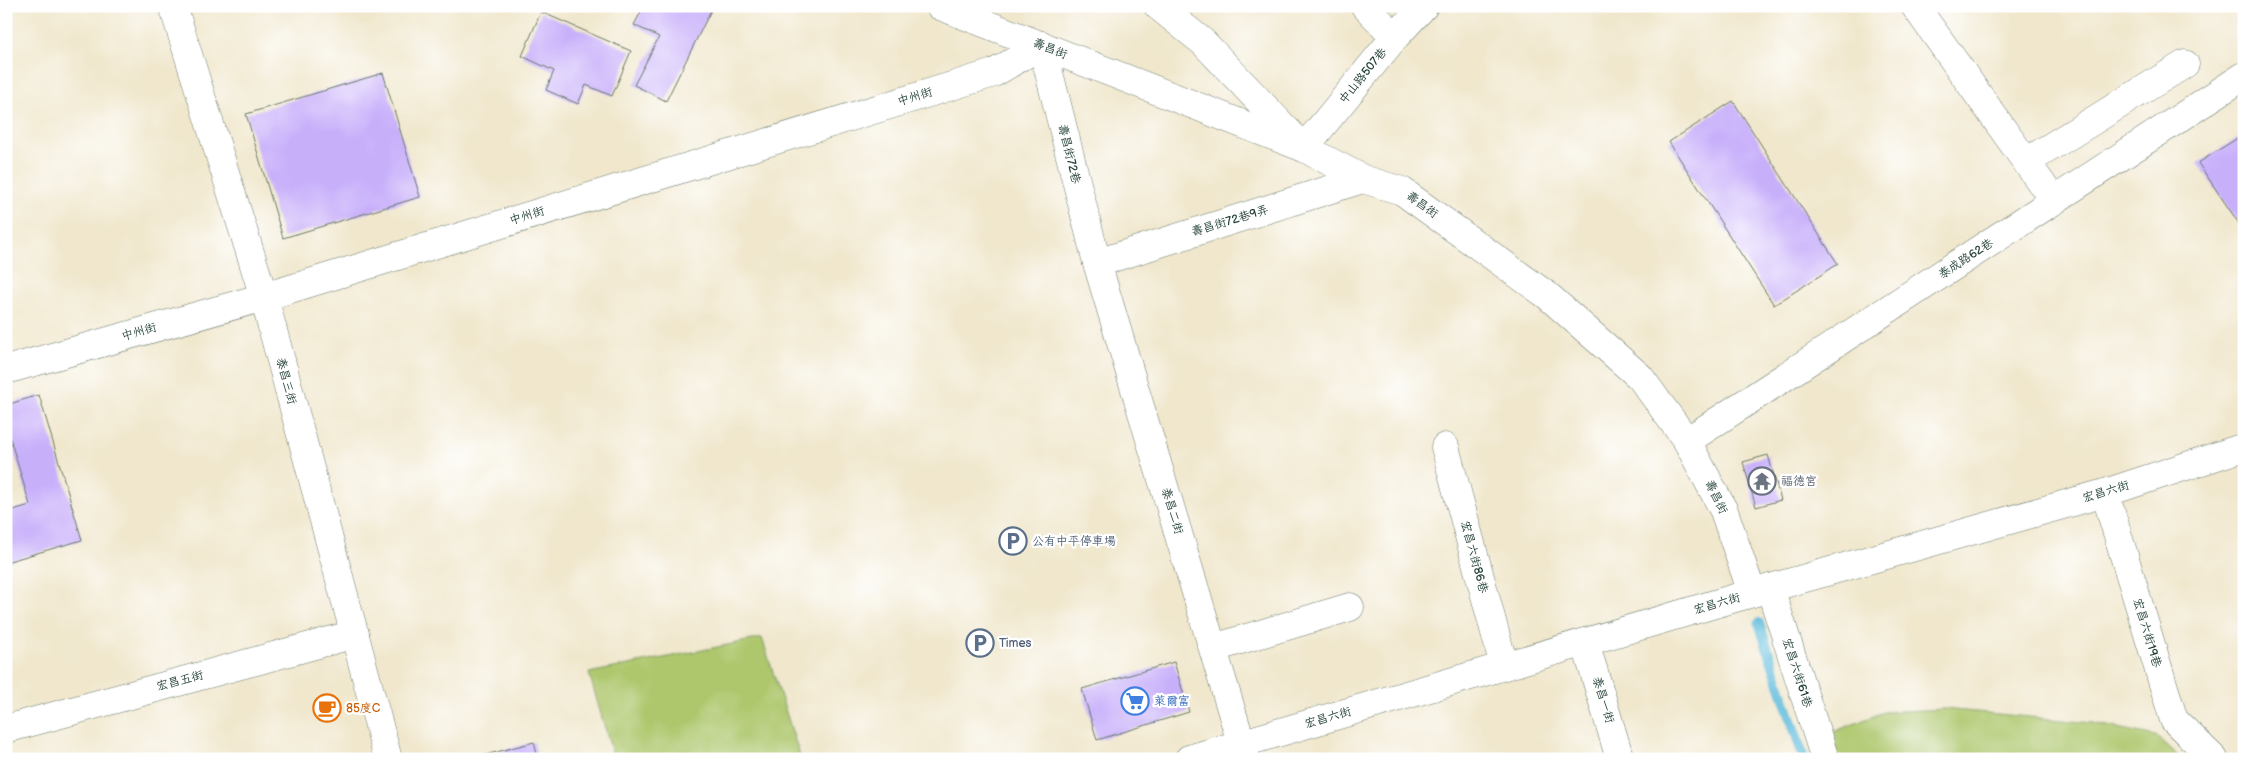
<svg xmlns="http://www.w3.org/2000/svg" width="2250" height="765" viewBox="0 0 2250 765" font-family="'Balsamiq Sans','LXGW WenKai TC',sans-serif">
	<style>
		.green { fill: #aec76d; stroke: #668250 }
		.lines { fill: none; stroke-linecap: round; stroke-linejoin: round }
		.stream { stroke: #5cbada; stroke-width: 10 }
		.building { fill: #c7affa }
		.minor-casing { stroke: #687869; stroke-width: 29 }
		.minor { stroke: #fff; stroke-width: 28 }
		.labels { text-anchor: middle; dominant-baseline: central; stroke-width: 4.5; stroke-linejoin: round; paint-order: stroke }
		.street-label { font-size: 12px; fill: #1f3d34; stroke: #fff }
		.worship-label { font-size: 12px; fill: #5b616d; stroke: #fff; text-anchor: start }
		.service-label { font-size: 12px; fill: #4e5e75; stroke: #fff; text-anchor: start }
		.shop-label { font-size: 12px; fill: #366cbe; stroke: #fff; text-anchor: start }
		.food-label { font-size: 12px; fill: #c56008; stroke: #fff; text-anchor: start }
	</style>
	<rect width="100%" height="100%" fill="#fff"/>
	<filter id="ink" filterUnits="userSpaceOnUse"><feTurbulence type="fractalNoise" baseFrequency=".02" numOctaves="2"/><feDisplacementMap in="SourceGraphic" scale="10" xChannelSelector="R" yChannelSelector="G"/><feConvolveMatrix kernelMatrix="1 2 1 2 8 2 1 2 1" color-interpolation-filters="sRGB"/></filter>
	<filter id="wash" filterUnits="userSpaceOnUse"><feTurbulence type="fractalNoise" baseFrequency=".0096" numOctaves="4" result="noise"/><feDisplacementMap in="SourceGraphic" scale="20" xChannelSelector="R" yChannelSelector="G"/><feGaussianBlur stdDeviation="1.12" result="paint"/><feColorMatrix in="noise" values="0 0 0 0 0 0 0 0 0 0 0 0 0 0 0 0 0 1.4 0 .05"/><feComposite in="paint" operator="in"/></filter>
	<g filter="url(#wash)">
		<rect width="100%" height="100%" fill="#f0e7cc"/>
		<g class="green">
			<polygon points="762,638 801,759 614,759 589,673"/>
			<polygon points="1944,709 2093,723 2156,736 2181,759 1836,759 1828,734 1884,712"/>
		</g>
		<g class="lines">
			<polyline class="stream" points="1759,623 1804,759"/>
		</g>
		<g id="blocks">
			<g class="building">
				<polygon points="644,6 713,6 666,101 634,85 659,37 634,25"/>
				<polygon points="541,12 631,51 612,96 586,85 578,104 546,90 554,71 522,56"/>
				<polygon points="383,73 420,197 283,238 246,114"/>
				<polygon points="1733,101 1838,264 1774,305 1669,142"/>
				<polygon points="2244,134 2244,231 2198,163"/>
				<polygon points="39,395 82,540 6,562 6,512 30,505 6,425 6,405"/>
				<polygon points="1768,455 1781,500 1756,507 1743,462"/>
				<polygon points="1174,662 1189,712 1097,740 1082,689"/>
				<polygon points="534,742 538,759 474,759 474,758"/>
			</g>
		</g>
	</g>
	<g filter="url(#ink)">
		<use href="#blocks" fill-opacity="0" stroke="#687869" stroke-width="1"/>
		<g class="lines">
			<g class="minor-casing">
				<g id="minor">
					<polyline points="173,6 264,297 388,759"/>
					<polyline points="940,6 1304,148 1363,179 1402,191 1548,296 1640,377 1687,441 1724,511 1752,593"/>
					<polyline points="1158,6 1204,43 1298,142"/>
					<polyline points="1365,6 1395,37"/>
					<polyline points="1915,6 2054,201"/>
					<polyline points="1304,148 1395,37 1424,6"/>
					<polyline points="2026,162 2185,64"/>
					<polyline points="1097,263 1363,179"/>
					<polyline points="6,370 264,297 994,73 1042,45 1097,263 1246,759"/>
					<polyline points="1687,441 2244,76"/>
					<polyline points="1445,447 1504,666"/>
					<polyline points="2105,493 2174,720 2214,759"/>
					<polyline points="1770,588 1825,759"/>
					<polyline points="1585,642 1620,759"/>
					<polyline points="1214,648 1350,607"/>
					<polyline points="6,729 355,634"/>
					<polyline points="1189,759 1735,598 2105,493 2244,447"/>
				</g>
			</g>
			<use href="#minor" class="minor"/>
		</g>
	</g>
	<defs>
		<g id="temple-ring" transform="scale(1.4375)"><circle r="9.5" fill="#fff" stroke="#6b7280" stroke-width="1.5"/><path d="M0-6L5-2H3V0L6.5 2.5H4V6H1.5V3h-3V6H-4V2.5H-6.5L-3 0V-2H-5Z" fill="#6b7280"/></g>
		<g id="parking-ring" transform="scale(1.4375)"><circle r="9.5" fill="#fff" stroke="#5c6f8a" stroke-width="1.5"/><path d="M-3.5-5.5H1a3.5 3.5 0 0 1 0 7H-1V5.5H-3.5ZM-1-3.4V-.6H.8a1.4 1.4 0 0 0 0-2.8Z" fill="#5c6f8a"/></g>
		<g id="supermarket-ring" transform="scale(1.4375)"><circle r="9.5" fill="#fff" stroke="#3f7fe0" stroke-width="1.5"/><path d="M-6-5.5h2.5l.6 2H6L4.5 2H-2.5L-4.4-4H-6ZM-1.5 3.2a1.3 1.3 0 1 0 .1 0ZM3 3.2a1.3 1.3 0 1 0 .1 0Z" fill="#3f7fe0"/></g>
		<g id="cafe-ring" transform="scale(1.4375)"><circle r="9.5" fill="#fff" stroke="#e8710a" stroke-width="1.5"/><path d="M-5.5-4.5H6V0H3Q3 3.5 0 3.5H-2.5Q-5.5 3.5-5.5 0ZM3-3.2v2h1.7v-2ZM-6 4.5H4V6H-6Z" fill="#e8710a"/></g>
	</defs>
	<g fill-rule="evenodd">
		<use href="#temple-ring" x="1762" y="481"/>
		<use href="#parking-ring" x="1013" y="541"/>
		<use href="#parking-ring" x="980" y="643"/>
		<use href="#supermarket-ring" x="1135" y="701"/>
		<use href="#cafe-ring" x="327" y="708"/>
	</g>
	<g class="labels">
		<g class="street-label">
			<text transform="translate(1050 49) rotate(21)">壽昌街</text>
			<text transform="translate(1363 76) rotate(-51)">中山路507巷</text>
			<text transform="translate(915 97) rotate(-17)">中州街</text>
			<text transform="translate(1069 154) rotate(76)">壽昌街72巷</text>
			<text transform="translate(1422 205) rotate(36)">壽昌街</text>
			<text transform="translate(527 216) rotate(-17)">中州街</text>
			<text transform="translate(1230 221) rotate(-17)">壽昌街72巷9弄</text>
			<text transform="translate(1966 259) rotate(-33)">泰成路62巷</text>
			<text transform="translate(139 332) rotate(-16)">中州街</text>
			<text transform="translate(286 381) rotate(75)">泰昌三街</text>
			<text transform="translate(2106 492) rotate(-17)">宏昌六街</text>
			<text transform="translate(1716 497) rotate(64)">壽昌街</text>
			<text transform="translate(1172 511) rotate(73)">泰昌二街</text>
			<text transform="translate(1474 557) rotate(75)">宏昌六街86巷</text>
			<text transform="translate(1717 604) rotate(-16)">宏昌六街</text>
			<text transform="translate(2147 633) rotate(73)">宏昌六街19巷</text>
			<text transform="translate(1797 673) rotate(72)">宏昌六街61巷</text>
			<text transform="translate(180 681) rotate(-15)">宏昌五街</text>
			<text transform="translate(1603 700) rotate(73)">泰昌一街</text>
			<text transform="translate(1328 718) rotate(-16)">宏昌六街</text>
		</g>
		<g class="worship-label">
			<text x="1781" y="481">福德宮</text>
		</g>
		<g class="service-label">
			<text x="1032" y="541">公有中平停車場</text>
			<text x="999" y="643">Times</text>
		</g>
		<g class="shop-label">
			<text x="1154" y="701">萊爾富</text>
		</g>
		<g class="food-label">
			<text x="346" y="708">85度C</text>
		</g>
	</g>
	<rect width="2250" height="765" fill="none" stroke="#fff" stroke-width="25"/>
</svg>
